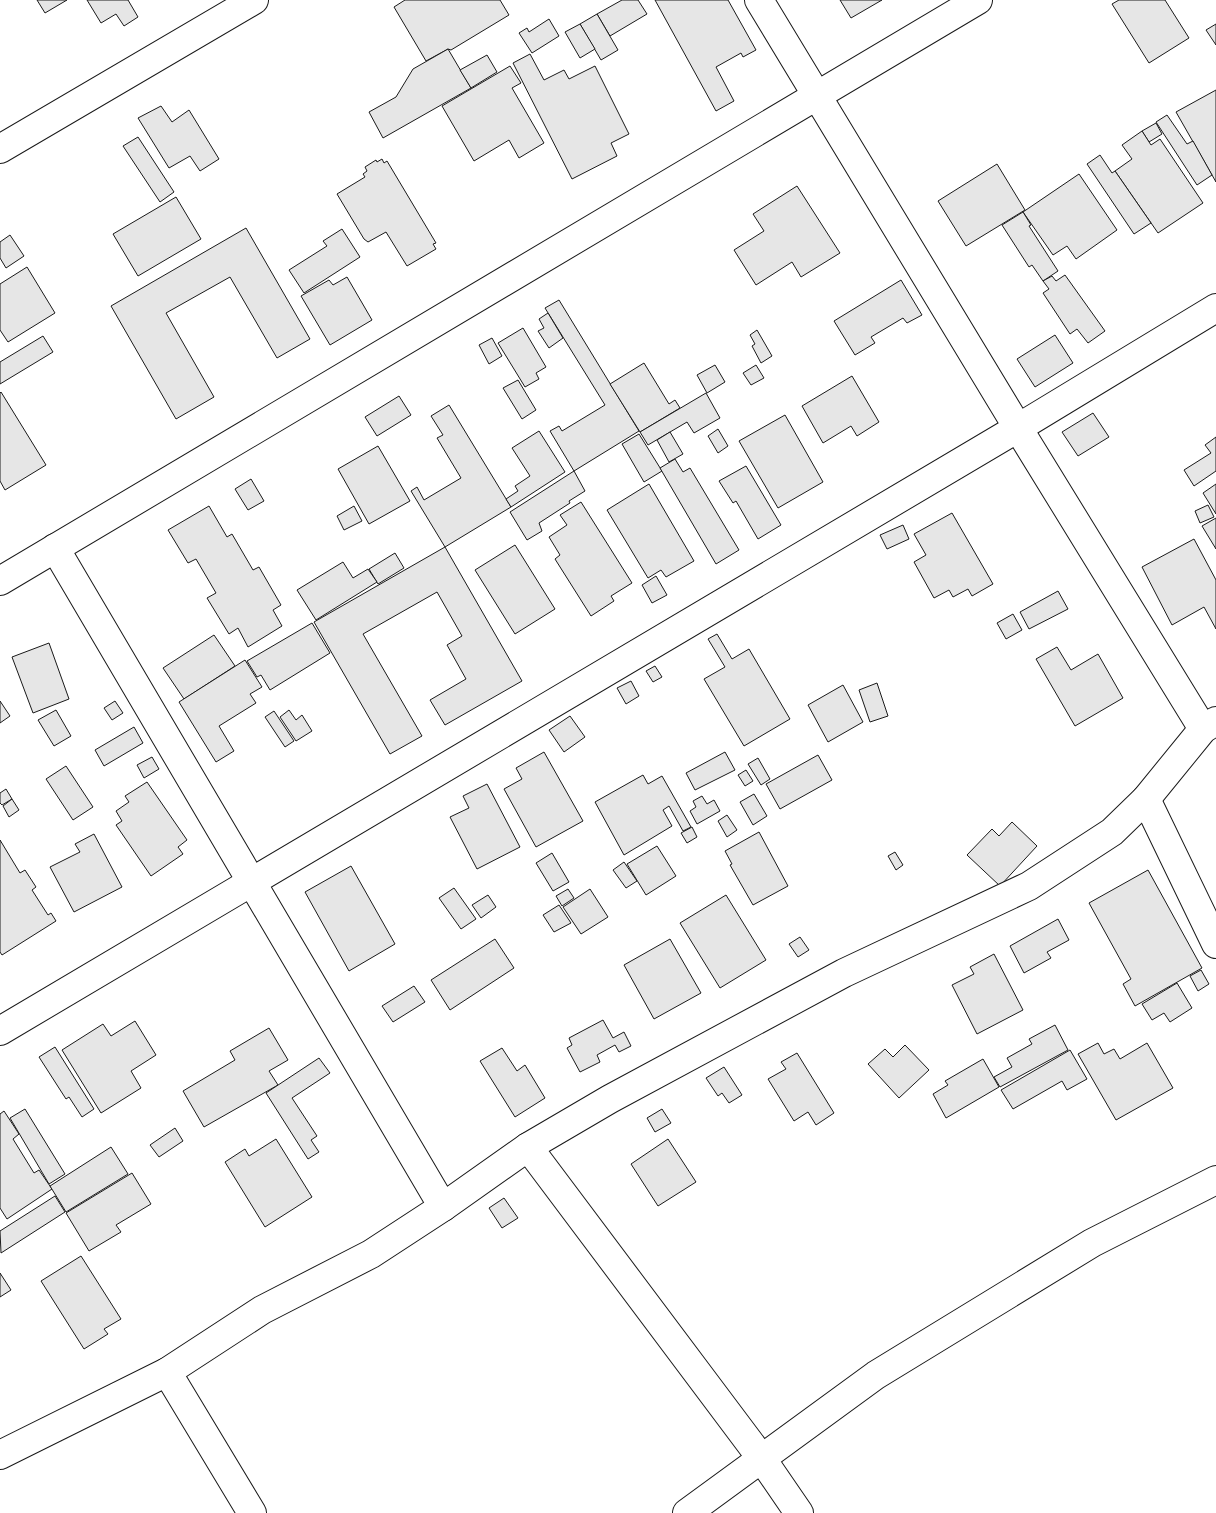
<svg xmlns="http://www.w3.org/2000/svg" width="1216" height="1513" viewBox="0 0 1216 1513" font-family="'Exo 2',sans-serif">
	<style>
		.building { fill: #e6e6e6; stroke: #1a1a1a }
		.lines { fill: none; stroke-linecap: round; stroke-linejoin: round }
		.minor-casing { stroke: #1a1a1a; stroke-width: 30 }
		.minor { stroke: #fff; stroke-width: 28 }
	</style>
	<rect width="100%" height="100%" fill="#fff"/>
	<g class="building">
		<polygon points="37,0 67,0 45,13"/>
		<polygon points="87,0 128,0 138,17 124,26 116,14 101,23"/>
		<polygon points="405,0 500,0 509,15 451,50 448,49 426,61 394,7"/>
		<polygon points="622,0 638,0 647,14 610,36 597,14"/>
		<polygon points="655,0 728,0 756,50 743,57 741,53 716,67 734,101 716,111"/>
		<polygon points="840,0 882,0 851,18"/>
		<polygon points="1119,0 1165,0 1189,38 1149,63 1112,4"/>
		<polygon points="597,14 618,50 601,60 580,24"/>
		<polygon points="549,19 559,36 532,53 519,33 527,28 529,32"/>
		<polygon points="580,24 595,49 580,58 565,32"/>
		<polygon points="1216,24 1216,45 1206,30"/>
		<polygon points="448,49 471,88 383,138 369,112 396,97 413,69"/>
		<polygon points="530,54 544,80 564,70 569,79 595,66 629,134 611,143 617,156 572,179 513,63"/>
		<polygon points="487,55 497,72 471,88 460,70"/>
		<polygon points="510,66 521,83 512,88 544,143 519,158 509,140 474,161 442,106"/>
		<polygon points="1216,90 1216,182 1176,112"/>
		<polygon points="161,106 172,122 189,110 219,159 200,171 190,156 169,168 138,118"/>
		<polygon points="1167,115 1187,144 1193,141 1212,175 1197,185 1156,122"/>
		<polygon points="1156,123 1162,134 1149,142 1142,131"/>
		<polygon points="1142,131 1151,145 1160,139 1203,203 1158,233 1115,171 1132,159 1122,145"/>
		<polygon points="138,137 174,192 160,202 123,146"/>
		<polygon points="1100,155 1112,173 1115,171 1151,223 1134,234 1087,164"/>
		<polygon points="382,159 384,163 387,161 436,243 433,244 436,249 407,266 386,232 368,242 364,239 337,194 365,177 363,174 367,171 365,167 376,160 377,162"/>
		<polygon points="997,164 1025,210 966,246 938,201"/>
		<polygon points="1079,174 1117,230 1076,259 1067,246 1053,255 1023,212"/>
		<polygon points="797,186 840,253 801,277 792,262 756,285 734,250 764,231 753,214"/>
		<polygon points="176,197 201,239 138,276 113,234"/>
		<polygon points="1023,212 1031,225 1029,226 1058,271 1043,281 1032,265 1029,267 1002,225"/>
		<polygon points="246,228 310,339 277,358 230,277 166,313 214,397 176,419 111,306"/>
		<polygon points="342,229 360,257 304,293 289,270 327,246 323,241"/>
		<polygon points="10,235 24,256 6,268 0,258 0,242"/>
		<polygon points="27,267 55,313 8,342 0,330 0,284"/>
		<polygon points="1065,275 1105,331 1088,343 1077,329 1070,334 1043,293 1049,289 1043,281 1052,276 1056,281"/>
		<polygon points="347,277 372,320 330,345 301,296 329,280 333,285"/>
		<polygon points="901,280 922,315 907,323 903,318 871,337 875,343 855,355 834,321"/>
		<polygon points="559,300 639,431 574,471 550,431 559,426 562,431 605,405 545,308"/>
		<polygon points="548,313 563,338 549,348 538,331 544,328 539,319"/>
		<polygon points="523,328 546,367 536,373 539,379 525,387 498,343"/>
		<polygon points="757,330 772,356 761,363 752,346 755,344 750,335"/>
		<polygon points="1055,335 1073,363 1035,387 1017,359"/>
		<polygon points="43,336 53,352 0,384 0,362"/>
		<polygon points="492,338 502,356 489,364 479,345"/>
		<polygon points="644,363 669,404 675,400 680,408 640,432 610,384"/>
		<polygon points="715,365 725,382 707,393 697,375"/>
		<polygon points="756,365 764,378 751,385 743,373"/>
		<polygon points="852,376 879,422 857,436 851,426 823,443 802,406"/>
		<polygon points="518,380 536,410 522,419 503,388"/>
		<polygon points="1,392 46,465 5,490 0,481 0,393"/>
		<polygon points="706,393 720,418 694,433 687,422 648,445 640,432"/>
		<polygon points="399,396 411,415 377,436 365,417"/>
		<polygon points="449,405 511,507 445,547 411,491 417,487 424,500 461,478 437,438 443,435 431,416"/>
		<polygon points="1093,413 1109,437 1078,456 1062,432"/>
		<polygon points="785,415 823,482 778,508 739,441"/>
		<polygon points="718,429 728,446 718,453 708,436"/>
		<polygon points="539,431 565,472 511,507 506,499 518,491 515,486 530,476 512,448"/>
		<polygon points="670,432 683,454 669,462 657,440"/>
		<polygon points="639,434 662,471 644,482 622,444"/>
		<polygon points="1216,437 1216,471 1194,486 1184,470 1211,453 1205,445"/>
		<polygon points="378,446 410,501 369,524 338,469"/>
		<polygon points="675,459 683,472 690,468 739,550 716,564 660,468"/>
		<polygon points="746,466 781,525 758,539 736,501 733,503 719,481"/>
		<polygon points="574,471 585,491 569,501 570,503 539,523 542,531 527,540 510,512"/>
		<polygon points="251,479 264,501 248,510 235,489"/>
		<polygon points="649,484 694,561 666,577 661,570 648,578 607,510"/>
		<polygon points="1216,484 1216,514 1203,493"/>
		<polygon points="581,502 632,583 611,596 614,601 591,616 555,559 560,555 549,537 567,525 560,515"/>
		<polygon points="1208,505 1214,517 1200,523 1195,511"/>
		<polygon points="209,506 227,537 232,534 253,570 259,567 281,605 273,610 282,626 248,647 238,628 229,634 207,598 216,593 196,559 188,563 168,530"/>
		<polygon points="354,506 362,521 344,530 337,516"/>
		<polygon points="952,513 993,584 972,596 968,589 953,597 949,590 934,598 914,562 926,555 914,534"/>
		<polygon points="1216,518 1216,549 1202,526"/>
		<polygon points="903,525 909,539 887,549 880,535"/>
		<polygon points="1194,539 1216,580 1216,629 1204,607 1172,625 1142,567"/>
		<polygon points="515,545 555,609 515,634 475,570"/>
		<polygon points="445,547 522,681 445,725 430,700 466,679 447,645 462,636 437,592 363,634 422,736 390,754 314,622"/>
		<polygon points="395,553 404,568 378,584 369,569"/>
		<polygon points="343,562 353,578 368,569 377,582 316,620 297,590"/>
		<polygon points="656,576 667,595 652,603 642,585"/>
		<polygon points="1058,591 1068,609 1029,629 1020,612"/>
		<polygon points="1013,614 1022,630 1006,639 997,623"/>
		<polygon points="312,623 330,653 270,690 261,675 257,677 247,661"/>
		<polygon points="717,634 732,659 749,649 790,719 744,746 704,679 725,667 708,639"/>
		<polygon points="214,635 235,666 184,699 163,668"/>
		<polygon points="49,643 69,699 33,713 12,657"/>
		<polygon points="1057,647 1071,670 1098,654 1123,698 1075,726 1036,659"/>
		<polygon points="245,660 262,687 250,694 256,703 219,726 234,751 216,762 179,702"/>
		<polygon points="655,666 662,677 653,682 646,671"/>
		<polygon points="631,681 639,696 626,704 617,688"/>
		<polygon points="877,683 888,716 870,722 859,690"/>
		<polygon points="843,685 863,722 828,742 808,705"/>
		<polygon points="0,701 10,716 0,723"/>
		<polygon points="115,701 123,713 112,720 104,708"/>
		<polygon points="56,710 71,736 54,746 38,720"/>
		<polygon points="289,710 296,720 302,715 312,731 296,741 280,717"/>
		<polygon points="274,711 294,741 285,747 265,717"/>
		<polygon points="570,716 585,737 564,752 549,730"/>
		<polygon points="134,727 143,743 104,766 95,750"/>
		<polygon points="544,752 583,821 536,847 504,789 522,779 516,768"/>
		<polygon points="725,752 735,770 695,790 686,773"/>
		<polygon points="818,755 832,780 780,809 766,784"/>
		<polygon points="152,757 159,769 144,778 137,765"/>
		<polygon points="758,758 770,779 761,785 748,764"/>
		<polygon points="66,766 93,807 73,820 46,779"/>
		<polygon points="746,770 753,781 745,786 738,775"/>
		<polygon points="643,775 648,784 662,776 691,827 683,831 669,806 663,810 672,826 624,855 595,802"/>
		<polygon points="147,782 187,840 178,847 183,854 151,876 116,825 122,821 116,811 129,802 125,796"/>
		<polygon points="487,784 520,847 477,869 450,817 469,808 463,796"/>
		<polygon points="6,789 12,799 2,805 0,803 0,793"/>
		<polygon points="754,794 767,816 753,825 740,802"/>
		<polygon points="702,796 707,804 714,800 720,811 697,824 690,811 696,807 693,801"/>
		<polygon points="12,799 19,810 9,817 3,806"/>
		<polygon points="727,815 737,830 727,837 718,821"/>
		<polygon points="1012,822 1037,846 1000,886 967,855 992,829 999,836"/>
		<polygon points="692,827 697,837 687,843 681,833"/>
		<polygon points="759,832 788,886 753,905 730,865 732,864 725,851"/>
		<polygon points="94,834 122,887 74,912 50,867 80,852 75,844"/>
		<polygon points="0,840 20,873 25,870 36,887 32,890 48,915 51,913 56,921 2,955 0,952"/>
		<polygon points="657,846 676,876 646,895 627,864"/>
		<polygon points="895,852 903,865 896,870 888,856"/>
		<polygon points="552,853 569,882 553,891 536,863"/>
		<polygon points="624,862 637,881 626,888 613,870"/>
		<polygon points="351,866 395,944 349,971 305,892"/>
		<polygon points="1148,870 1202,968 1135,1006 1123,984 1131,979 1089,903"/>
		<polygon points="454,888 476,919 461,929 439,898"/>
		<polygon points="568,889 574,898 562,906 556,896"/>
		<polygon points="590,889 608,917 581,934 563,907"/>
		<polygon points="488,895 496,907 481,918 472,905"/>
		<polygon points="726,895 766,960 720,988 680,923"/>
		<polygon points="559,905 571,923 554,932 543,915"/>
		<polygon points="1058,919 1069,940 1047,952 1051,958 1024,973 1010,946"/>
		<polygon points="800,937 809,950 798,957 789,944"/>
		<polygon points="495,939 514,968 450,1010 431,980"/>
		<polygon points="670,939 701,993 654,1019 624,965"/>
		<polygon points="994,954 1023,1010 977,1034 952,985 974,974 970,967"/>
		<polygon points="1201,970 1209,984 1198,991 1190,976"/>
		<polygon points="1177,983 1192,1008 1170,1022 1164,1013 1152,1020 1142,1004"/>
		<polygon points="414,986 425,1002 393,1022 382,1006"/>
		<polygon points="603,1020 613,1038 624,1032 631,1046 619,1052 615,1045 597,1055 600,1062 580,1072 567,1048 572,1045 569,1038"/>
		<polygon points="135,1021 156,1055 131,1071 141,1088 101,1113 62,1050 103,1024 111,1036"/>
		<polygon points="1055,1025 1068,1050 1000,1087 994,1077 1012,1067 1007,1058 1032,1044 1029,1039"/>
		<polygon points="269,1028 288,1060 269,1071 278,1085 204,1127 183,1091 235,1060 230,1051"/>
		<polygon points="1098,1043 1104,1054 1114,1049 1120,1059 1147,1043 1173,1088 1116,1120 1078,1054"/>
		<polygon points="905,1045 929,1070 899,1098 868,1064 885,1049 893,1057"/>
		<polygon points="55,1047 94,1109 82,1117 69,1097 66,1099 39,1057"/>
		<polygon points="502,1048 517,1071 525,1065 545,1098 515,1117 480,1061"/>
		<polygon points="1070,1050 1087,1079 1067,1090 1062,1081 1013,1109 1001,1090"/>
		<polygon points="797,1053 834,1113 816,1125 808,1112 794,1121 768,1079 786,1069 781,1062"/>
		<polygon points="319,1058 330,1073 292,1098 317,1136 311,1140 319,1152 308,1159 266,1093"/>
		<polygon points="983,1059 999,1087 946,1118 933,1094 948,1085 945,1081"/>
		<polygon points="724,1067 742,1095 729,1103 722,1093 718,1096 706,1078"/>
		<polygon points="25,1109 65,1174 49,1184 10,1118"/>
		<polygon points="662,1109 671,1123 655,1132 647,1118"/>
		<polygon points="4,1111 19,1134 13,1139 34,1173 39,1170 52,1189 7,1219 0,1208 0,1114"/>
		<polygon points="175,1128 183,1141 159,1157 150,1145"/>
		<polygon points="276,1139 312,1197 265,1227 225,1162 245,1149 249,1156"/>
		<polygon points="668,1139 696,1182 658,1206 631,1164"/>
		<polygon points="111,1147 128,1174 66,1212 50,1186"/>
		<polygon points="132,1173 151,1204 116,1225 121,1232 89,1251 66,1213"/>
		<polygon points="55,1196 65,1212 1,1253 0,1231"/>
		<polygon points="504,1198 518,1218 502,1228 489,1208"/>
		<polygon points="81,1256 121,1319 104,1329 108,1334 84,1349 41,1281"/>
		<polygon points="0,1273 11,1290 0,1297"/>
	</g>
	<g class="lines">
		<g class="minor-casing">
			<g id="minor">
				<polyline points="759,0 1018,428 1203,729"/>
				<polyline points="0,149 254,0"/>
				<polyline points="55,548 443,1207"/>
				<polyline points="0,581 978,0"/>
				<polyline points="1146,799 1216,944"/>
				<polyline points="0,1031 1018,428 1216,308"/>
				<polyline points="528,1147 762,1459 799,1513"/>
				<polyline points="167,1372 252,1513"/>
				<polyline points="0,1455 167,1372 262,1310 371,1254 443,1207 528,1147 610,1099 844,973 1029,886 1112,832 1146,799 1203,729 1216,721"/>
				<polyline points="687,1513 876,1375 1092,1243 1216,1180"/>
			</g>
		</g>
		<use href="#minor" class="minor"/>
	</g>
</svg>
